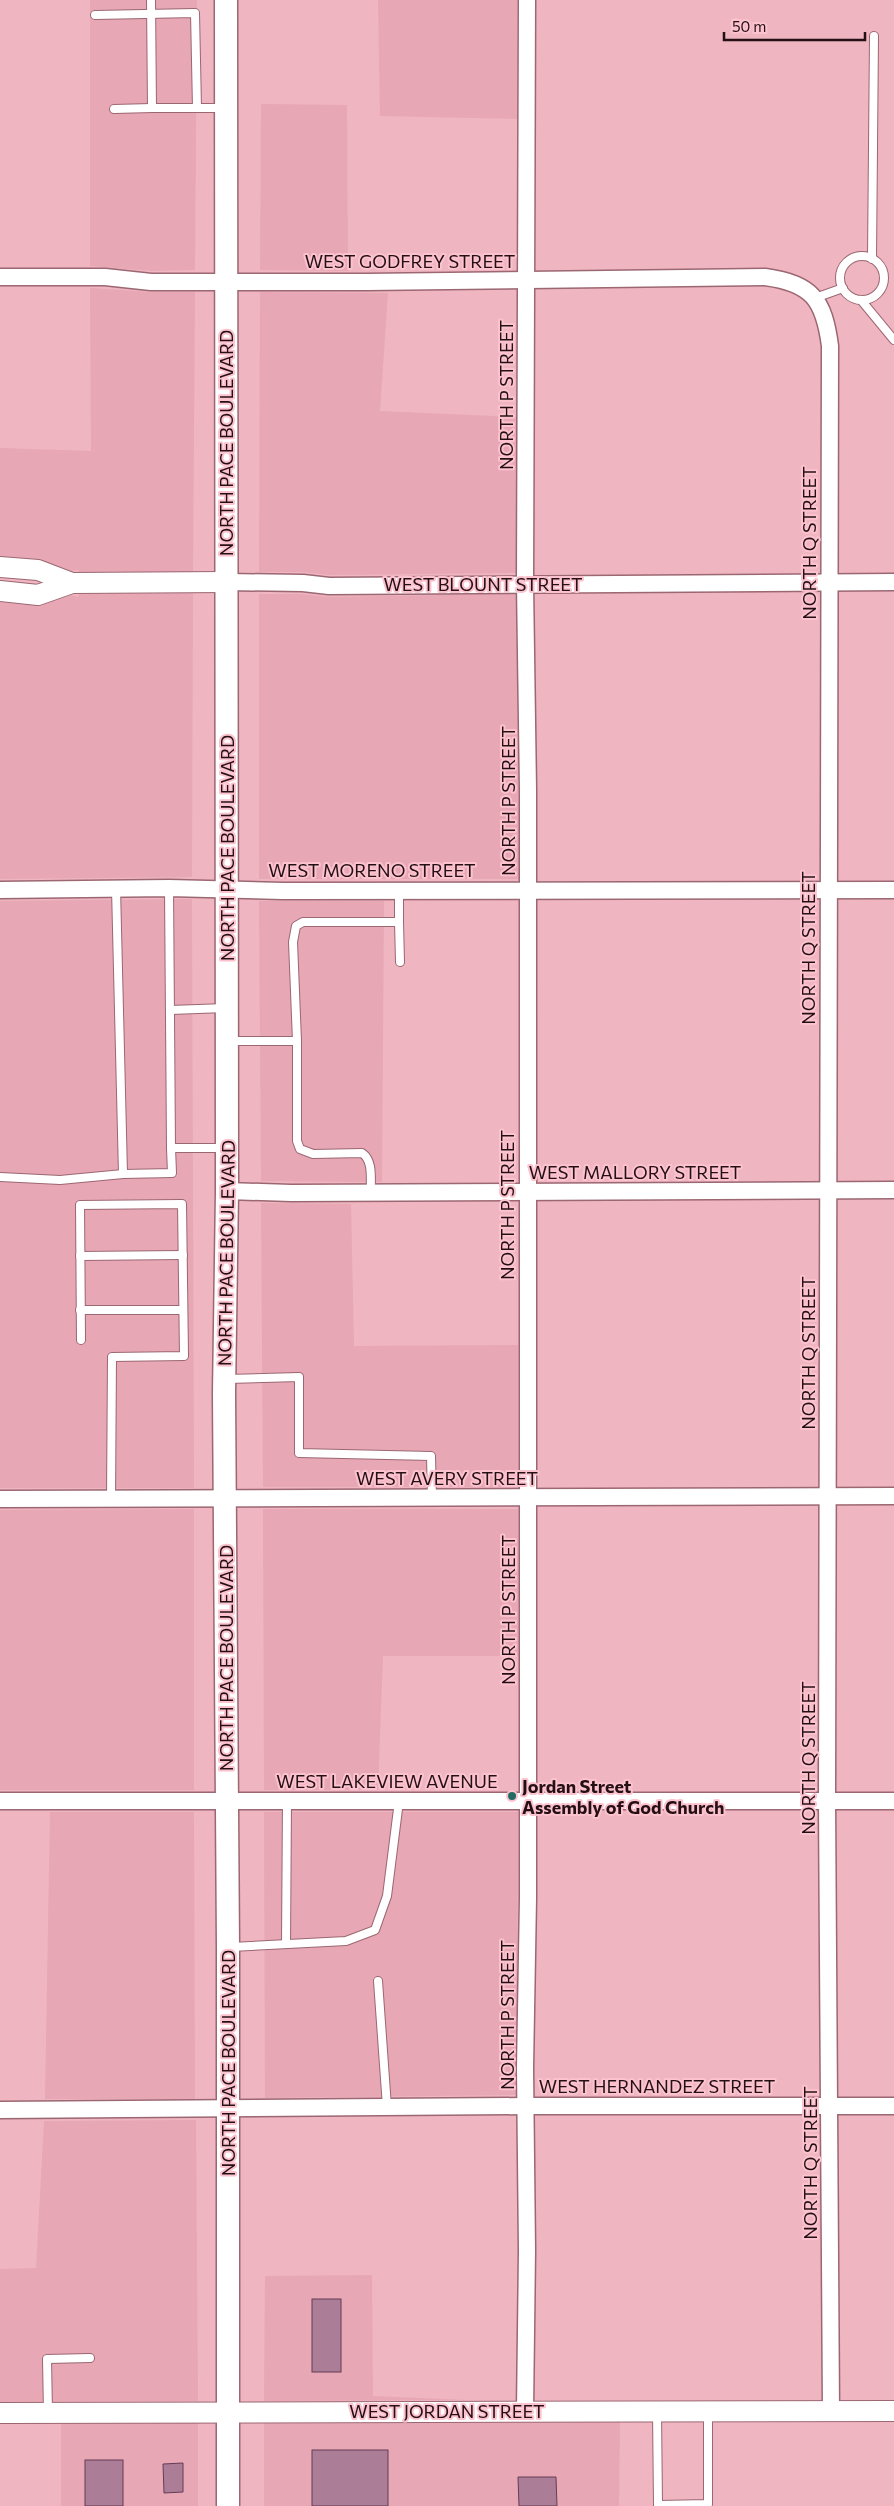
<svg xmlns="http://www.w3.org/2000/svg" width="894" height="2506" viewBox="0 0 894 2506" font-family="Commissioner,sans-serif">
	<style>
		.built { fill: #e7a7b5 }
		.building { fill: #ac7d97; stroke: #663c54 }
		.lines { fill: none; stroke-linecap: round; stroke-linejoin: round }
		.service-casing { stroke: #9b6772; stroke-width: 10 }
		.minor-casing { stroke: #9b6772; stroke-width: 19 }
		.tertiary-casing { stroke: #9b6772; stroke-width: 22 }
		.secondary-casing { stroke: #9b6772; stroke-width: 25 }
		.service { stroke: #fff; stroke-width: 8 }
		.minor { stroke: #fff; stroke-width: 16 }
		.tertiary { stroke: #fff; stroke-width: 20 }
		.secondary { stroke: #fff; stroke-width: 22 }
		.poi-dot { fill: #236c64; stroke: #fcc2ce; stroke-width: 2 }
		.labels { text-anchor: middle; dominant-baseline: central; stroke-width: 4; stroke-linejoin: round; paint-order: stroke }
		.street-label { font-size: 18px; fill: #230f14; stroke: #fcc2ce }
		.poi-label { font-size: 18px; font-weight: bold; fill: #230f14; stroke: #fcc2ce; text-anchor: start }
	</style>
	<rect width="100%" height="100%" fill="#efb5c1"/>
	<g class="built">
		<polygon points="90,0 197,0 195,270 152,271 90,266"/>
		<polygon points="378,0 517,0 517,119 380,116"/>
		<polygon points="261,104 347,105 348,271 260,270"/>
		<polygon points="90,288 151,292 195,292 193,572 79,572 78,570 72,571 38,559 0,556 0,448 91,451"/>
		<polygon points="260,292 388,293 380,411 516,417 516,573 329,575 303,572 259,572"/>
		<polygon points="193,593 192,877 0,879 0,602 37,606 72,595 78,597 79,594"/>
		<polygon points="259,594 302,594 329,597 516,594 519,879 259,879"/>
		<polygon points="192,899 194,1488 0,1488 0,901"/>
		<polygon points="259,901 384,901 382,1182 261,1181"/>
		<polygon points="261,1203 351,1204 354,1346 518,1345 518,1487 263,1487"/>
		<polygon points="194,1509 194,1790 0,1790 0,1510"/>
		<polygon points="263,1509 518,1509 518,1656 383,1656 378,1790 264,1790"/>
		<polygon points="50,1812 194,1812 195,2099 45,2099"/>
		<polygon points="264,1812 518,1812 517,2095 265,2098"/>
		<polygon points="196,2120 198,2401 0,2402 0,2269 36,2268 44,2121"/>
		<polygon points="372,2275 373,2396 467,2400 264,2401 265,2276"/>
		<polygon points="620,2422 619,2506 264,2506 264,2423"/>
		<polygon points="198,2423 198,2506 61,2506 61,2424"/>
	</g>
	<g class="building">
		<rect x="312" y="2299" width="29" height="73"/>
		<rect x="312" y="2450" width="76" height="56"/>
		<rect x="85" y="2460" width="38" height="46"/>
		<polygon points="183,2463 183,2492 164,2493 163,2464"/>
		<polygon points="518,2477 556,2477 557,2506 519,2506"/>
	</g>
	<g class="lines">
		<g class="service-casing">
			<g id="service">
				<polyline points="151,0 152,108 224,108"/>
				<polyline points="95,15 195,13 197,108"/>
				<polyline points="114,109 152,108"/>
				<circle cx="862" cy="278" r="22"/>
				<polyline points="872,259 874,36"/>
				<polyline points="815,298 843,288"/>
				<polyline points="861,300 894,340"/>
				<polyline points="116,888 123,1174 172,1173 171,1148"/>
				<polyline points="169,888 171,1148 225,1148"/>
				<polyline points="399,922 400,962"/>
				<polyline points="170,1010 226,1008"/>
				<path d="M 229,1041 L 297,1041 L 297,1141 L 300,1149 L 313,1154 L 362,1153 C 374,1161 370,1180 371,1193"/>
				<polyline points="297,1041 293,942 296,926 303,922 399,922 399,891"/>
				<polyline points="0,1177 60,1180 123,1174"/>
				<polyline points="80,1256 183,1255"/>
				<polyline points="80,1310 183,1310"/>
				<polyline points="81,1340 80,1205 182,1204 184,1356 112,1357 111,1499"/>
				<polyline points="227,1379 299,1377 299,1453 431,1456 432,1498"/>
				<polyline points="286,1944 287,1801"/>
				<polyline points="231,1947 346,1941 375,1930 387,1896 399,1801"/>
				<polyline points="378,1981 387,2107"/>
				<polyline points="657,2412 658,2505 708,2504 708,2412"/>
				<polyline points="48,2413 47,2359 90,2358"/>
			</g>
		</g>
		<g class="minor-casing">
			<g id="minor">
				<path d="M 0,277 L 105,277 L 151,282 L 367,282 L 765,277 C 812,283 824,300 830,346 L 827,1801 L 831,2411"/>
				<polyline points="226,582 303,583 329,586 894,582"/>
				<polyline points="0,890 169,888 283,891 894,890"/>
				<polyline points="227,1191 291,1193 894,1190"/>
				<polyline points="0,1499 894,1496"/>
				<polyline points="0,1801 894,1801"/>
				<polyline points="0,2110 526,2106 894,2106"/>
				<polyline points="525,2411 527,2251 525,2068 528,1898 528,791 525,584 527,0"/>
			</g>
		</g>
		<g class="tertiary-casing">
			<g id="tertiary">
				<polyline points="0,567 38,570 72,583"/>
				<polyline points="0,591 38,595 72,583 226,582"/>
				<polyline points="0,2413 894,2411"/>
			</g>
		</g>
		<g class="secondary-casing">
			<polyline id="secondary" points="226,0 227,1191 224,1394 228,1947 228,2506"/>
		</g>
		<use href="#service" class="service"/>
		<use href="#minor" class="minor"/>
		<use href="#tertiary" class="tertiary"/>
		<use href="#secondary" class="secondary"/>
	</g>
	<circle class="poi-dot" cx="512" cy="1796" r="5"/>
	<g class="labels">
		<g class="street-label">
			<text x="410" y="261">WEST GODFREY STREET</text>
			<text transform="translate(506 395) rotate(-90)">NORTH P STREET</text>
			<text transform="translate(226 443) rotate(-90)">NORTH PACE BOULEVARD</text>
			<text transform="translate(809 543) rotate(-90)">NORTH Q STREET</text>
			<text x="483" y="584">WEST BLOUNT STREET</text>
			<text transform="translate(508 801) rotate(-90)">NORTH P STREET</text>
			<text transform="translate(227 848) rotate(-90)">NORTH PACE BOULEVARD</text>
			<text x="372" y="870">WEST MORENO STREET</text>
			<text transform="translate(808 948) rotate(-90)">NORTH Q STREET</text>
			<text x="635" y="1172">WEST MALLORY STREET</text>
			<text transform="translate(507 1205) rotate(-90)">NORTH P STREET</text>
			<text transform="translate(226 1253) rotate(-89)">NORTH PACE BOULEVARD</text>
			<text transform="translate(808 1353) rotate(-90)">NORTH Q STREET</text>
			<text x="447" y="1478">WEST AVERY STREET</text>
			<text transform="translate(508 1610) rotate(-90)">NORTH P STREET</text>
			<text transform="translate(226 1658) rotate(-90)">NORTH PACE BOULEVARD</text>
			<text transform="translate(808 1758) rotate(-90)">NORTH Q STREET</text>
			<text x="387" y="1781">WEST LAKEVIEW AVENUE</text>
			<text transform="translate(507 2015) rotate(-90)">NORTH P STREET</text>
			<text transform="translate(228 2063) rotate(-90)">NORTH PACE BOULEVARD</text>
			<text x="657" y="2086">WEST HERNANDEZ STREET</text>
			<text transform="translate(810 2163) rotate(-90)">NORTH Q STREET</text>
			<text x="447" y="2411">WEST JORDAN STREET</text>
		</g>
		<g class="poi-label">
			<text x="522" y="1786">Jordan Street<tspan x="522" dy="21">Assembly of God Church</tspan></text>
		</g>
	</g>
	<path d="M724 32v8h141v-8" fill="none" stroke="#230f14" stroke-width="2.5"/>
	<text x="732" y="32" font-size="15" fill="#230f14" stroke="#fcc2ce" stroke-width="4" paint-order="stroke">50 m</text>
</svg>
